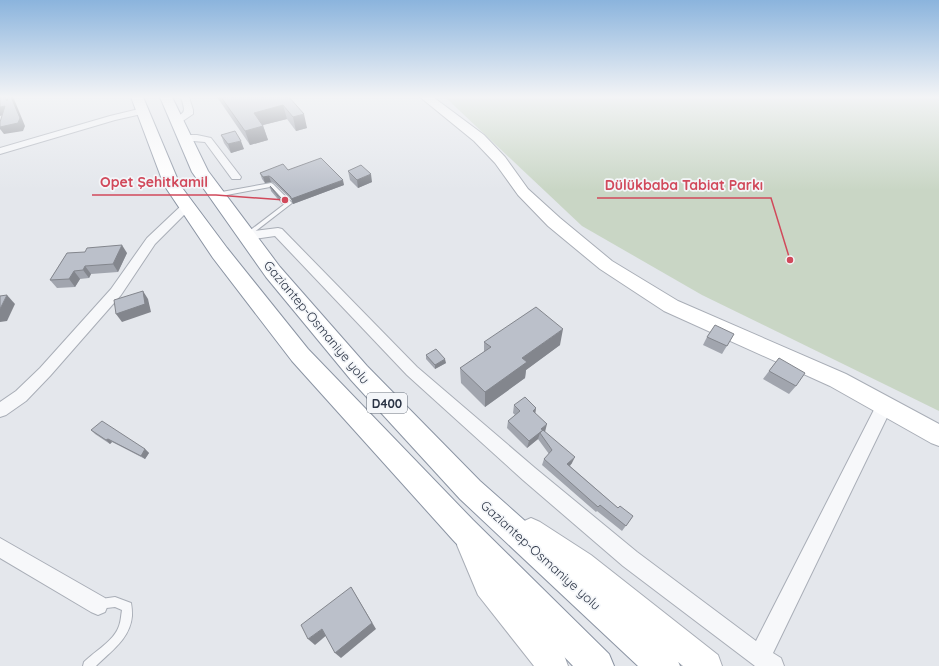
<svg xmlns="http://www.w3.org/2000/svg" width="939" height="666" viewBox="0 0 939 666" font-family="Quicksand,sans-serif">
	<style>
		.green { fill: #c9d6c5 }
		.lines { fill: none; stroke-linecap: round; stroke-linejoin: round }
		.lane-casing { stroke: #a9aeb7; stroke-width: 2 }
		.street-casing { stroke: #a9aeb7; stroke-width: 2 }
		.secondary-casing { stroke: #a9aeb7; stroke-width: 2 }
		.highway-casing { stroke: #8b94a3; stroke-width: 2 }
		.lane { fill: #f7f8fa; fill-rule: evenodd }
		.street { fill: #f7f8fa; fill-rule: evenodd }
		.secondary { fill: #fff; fill-rule: evenodd }
		.highway { fill: #fff; fill-rule: evenodd }
		.wall { fill: #a1a5ae }
		.shaded-wall { fill: #83868d }
		.building { fill: #bbc0ca; stroke: #83868d }
		.labels { text-anchor: middle; dominant-baseline: central; stroke-width: 3.5; stroke-linejoin: round; paint-order: stroke }
		.shield { fill: #f4f6f9; stroke: #676e7b; stroke-width: 1 }
		.shield-label { font-size: 12px; font-weight: bold; fill: #2b3445 }
		.street-label { font-size: 13px; fill: #2b3445; stroke: #f4f6f9 }
		.leader { fill: none; stroke: #d1495b; stroke-width: 1.5 }
		.callout-dot { fill: #d1495b; stroke: #f4f6f9; stroke-width: 1.5 }
		.callout-label { font-size: 14px; text-anchor: middle; font-weight: bold; fill: #d1495b; stroke: #f4f6f9; stroke-width: 3.5; stroke-linejoin: round; paint-order: stroke }
	</style>
	<rect width="100%" height="100%" fill="#e4e7ec"/>
	<polygon class="green" points="445,97 939,97 939,411 702,295 582,226"/>
	<g class="lines">
		<g class="lane-casing">
			<g id="lane">
				<polygon points="271,183 273,184 292,203 248,237 244,237 244,235 286,203 270,187 216,197 213,195 216,193"/>
				<path d="M 115,597 L 131,603 C 132,608 132,611 132,616 C 130,639 111,651 96,666 L 83,666 L 84,662 C 95,651 114,641 119,626 C 121,621 121,615 122,610 L 115,607 L 98,609 L 94,608 L 93,604 L 94,600 Z"/>
			</g>
		</g>
		<g class="street-casing">
			<g id="street">
				<path d="M 181,97 L 189,97 L 193,110 L 193,114 L 177,125 L 172,122 C 184,109 187,117 181,97 Z"/>
				<polygon points="143,108 147,111 146,113 115,120 0,154 0,148 110,116"/>
				<polygon points="184,135 197,135 211,138 241,177 240,179 232,179 205,142 181,140 179,138"/>
				<polygon points="187,203 193,206 155,244 121,295 50,376 26,401 6,415 0,417 0,402 16,391 40,368 111,289 147,238 183,204"/>
				<polygon points="278,228 282,229 417,367 535,468 637,552 756,641 879,400 885,398 891,400 893,405 773,653 781,658 784,666 755,666 623,566 523,480 407,375 275,236 246,240 242,239 240,236 242,233 246,232"/>
				<polygon points="0,538 105,598 108,605 105,612 98,615 91,612 0,558"/>
			</g>
		</g>
		<g class="secondary-casing">
			<g id="secondary">
				<polygon points="420,97 433,97 484,135 505,157 528,189 560,218 612,261 678,301 846,374 939,424 939,446 931,443 830,386 664,311 600,269 548,226 518,195 495,163 474,141"/>
				<polygon points="531,518 540,522 591,555 718,655 722,666 683,666 571,575 522,540 518,531 522,522"/>
				<polygon points="470,532 480,535 498,575 564,655 568,666 534,666 478,595 457,545 460,535"/>
			</g>
		</g>
		<g class="highway-casing">
			<g id="highway">
				<polygon points="131,97 143,97 180,185 227,248 308,349 473,520 609,654 614,666 573,666 453,540 292,361 213,258 164,185"/>
				<polygon points="160,97 172,97 208,171 280,267 367,366 480,481 675,654 680,666 638,666 460,499 351,380 266,277 192,172"/>
			</g>
		</g>
		<use href="#lane" class="lane"/>
		<use href="#street" class="street"/>
		<use href="#secondary" class="secondary"/>
		<use href="#highway" class="highway"/>
	</g>
	<g class="wall">
		<polygon points="217,97 289,97 307,128 296,131 287,119 263,125 268,140 250,145"/>
		<polygon points="221,135 244,149 231,153 224,143"/>
		<polygon points="288,170 344,185 293,204 292,200 274,183 271,182 265,183 262,179 260,173"/>
		<polygon points="348,171 372,182 358,188 350,180"/>
		<polygon points="270,186 282,199 284,203 282,204 271,191"/>
		<polygon points="67,253 127,253 118,272 91,274 89,278 80,279 75,287 57,288 50,280"/>
		<polygon points="734,334 722,354 703,345 707,337"/>
		<polygon points="484,342 560,345 526,370 525,378 485,407 461,383 460,368 484,352"/>
		<polygon points="426,355 446,363 435,369 426,359"/>
		<polygon points="779,358 796,386 789,394 763,379"/>
		<polygon points="514,405 536,408 535,413 545,432 544,432 572,463 570,466 618,508 633,516 622,531 597,511 596,512 542,465 544,459 549,454 538,439 527,448 507,428 508,421 515,415 513,413"/>
		<polygon points="91,430 145,449 149,453 145,459 112,442 110,444 95,434"/>
	</g>
	<g class="shaded-wall">
		<polygon points="11,97 13,97 14,99 25,126 23,131 4,134 0,129 0,127"/>
		<polygon points="283,105 287,119 259,126 254,113"/>
		<polygon points="5,106 10,113 0,116 0,107"/>
		<polygon points="304,114 307,128 296,131 293,117"/>
		<polygon points="263,126 268,140 250,145 245,131"/>
		<polygon points="241,141 244,149 231,153 228,144"/>
		<polygon points="371,174 372,182 358,188 357,180"/>
		<polygon points="269,176 271,182 265,183 263,177"/>
		<polygon points="343,180 344,185 293,204 291,199"/>
		<polygon points="282,199 284,203 282,204 281,200"/>
		<polygon points="122,245 127,253 118,272 113,264"/>
		<polygon points="85,266 91,274 89,278 83,270"/>
		<polygon points="74,271 80,279 75,287 69,279"/>
		<polygon points="143,291 148,299 151,312 122,322 116,314"/>
		<polygon points="7,295 15,304 7,321 0,322 0,309"/>
		<polygon points="563,329 560,345 526,370 525,378 485,407 485,392 522,358"/>
		<polygon points="445,359 446,363 435,369 435,365"/>
		<polygon points="536,408 535,415 533,411"/>
		<polygon points="547,424 545,432 542,434 540,433 538,439 527,448 529,441 541,429"/>
		<polygon points="108,439 112,442 110,444 106,440"/>
		<polygon points="145,449 149,453 145,459 141,456"/>
		<polygon points="575,457 572,463 565,471 567,464"/>
		<polygon points="351,587 376,629 341,658 335,653"/>
		<polygon points="322,629 328,634 315,645 308,639"/>
	</g>
	<g class="building">
		<polygon points="0,97 5,97 7,101 8,97 11,97 20,118 18,123 0,127 0,122 5,106 0,107"/>
		<polygon points="221,97 289,97 304,114 293,117 283,105 254,113 263,126 245,131"/>
		<polygon points="235,131 241,141 228,144 221,135"/>
		<polygon points="321,158 343,180 291,199 291,197 272,178 269,176 263,177 260,173 283,164 288,170"/>
		<polygon points="361,165 371,174 357,180 348,171"/>
		<polygon points="270,186 282,199 281,200"/>
		<polygon points="122,245 113,264 85,266 83,270 74,271 69,279 50,280 67,253 85,252 87,248"/>
		<polygon points="143,291 145,304 116,314 114,300"/>
		<polygon points="7,295 0,309 0,296"/>
		<polygon points="536,307 563,329 522,358 527,362 485,392 460,368 491,347 484,342"/>
		<polygon points="715,325 734,334 727,346 707,337"/>
		<polygon points="436,349 445,359 435,365 426,355"/>
		<polygon points="779,358 805,373 796,386 769,371"/>
		<polygon points="525,397 536,408 533,411 547,424 541,429 543,430 529,441 508,421 520,411 514,405"/>
		<polygon points="102,421 145,449 141,456 108,439 106,440 91,430"/>
		<polygon points="543,430 575,457 567,464 618,508 620,506 633,516 626,526 600,505 598,507 544,459 552,450 540,433"/>
		<polygon points="351,587 372,623 335,653 322,629 308,639 301,625"/>
	</g>
	<linearGradient id="sky" x2="0" y2="1"><stop stop-color="#8bb4dd"/><stop offset="0.51" stop-color="#f3f4f6"/><stop offset="1" stop-color="#f3f4f6" stop-opacity="0"/></linearGradient>
	<rect width="939" height="190" fill="url(#sky)"/>
	<g class="labels">
		<rect class="shield" x="367" y="393" width="40" height="20" rx="3"/>
		<g class="shield-label">
			<text x="387" y="403">D400</text>
		</g>
		<g class="street-label">
			<text transform="translate(317 322) rotate(50)">Gaziantep-Osmaniye yolu</text>
			<text transform="translate(541 555) rotate(42)">Gaziantep-Osmaniye yolu</text>
		</g>
	</g>
	<path class="leader" d="M285 200L216 195H92M790 260L771 198H597"/>
	<g class="callout-dot">
		<circle cx="285" cy="200" r="4"/>
		<circle cx="790" cy="260" r="4"/>
	</g>
	<g class="callout-label">
		<text x="154" y="187">Opet Şehitkamil</text>
		<text x="684" y="190">Dülükbaba Tabiat Parkı</text>
	</g>
</svg>
